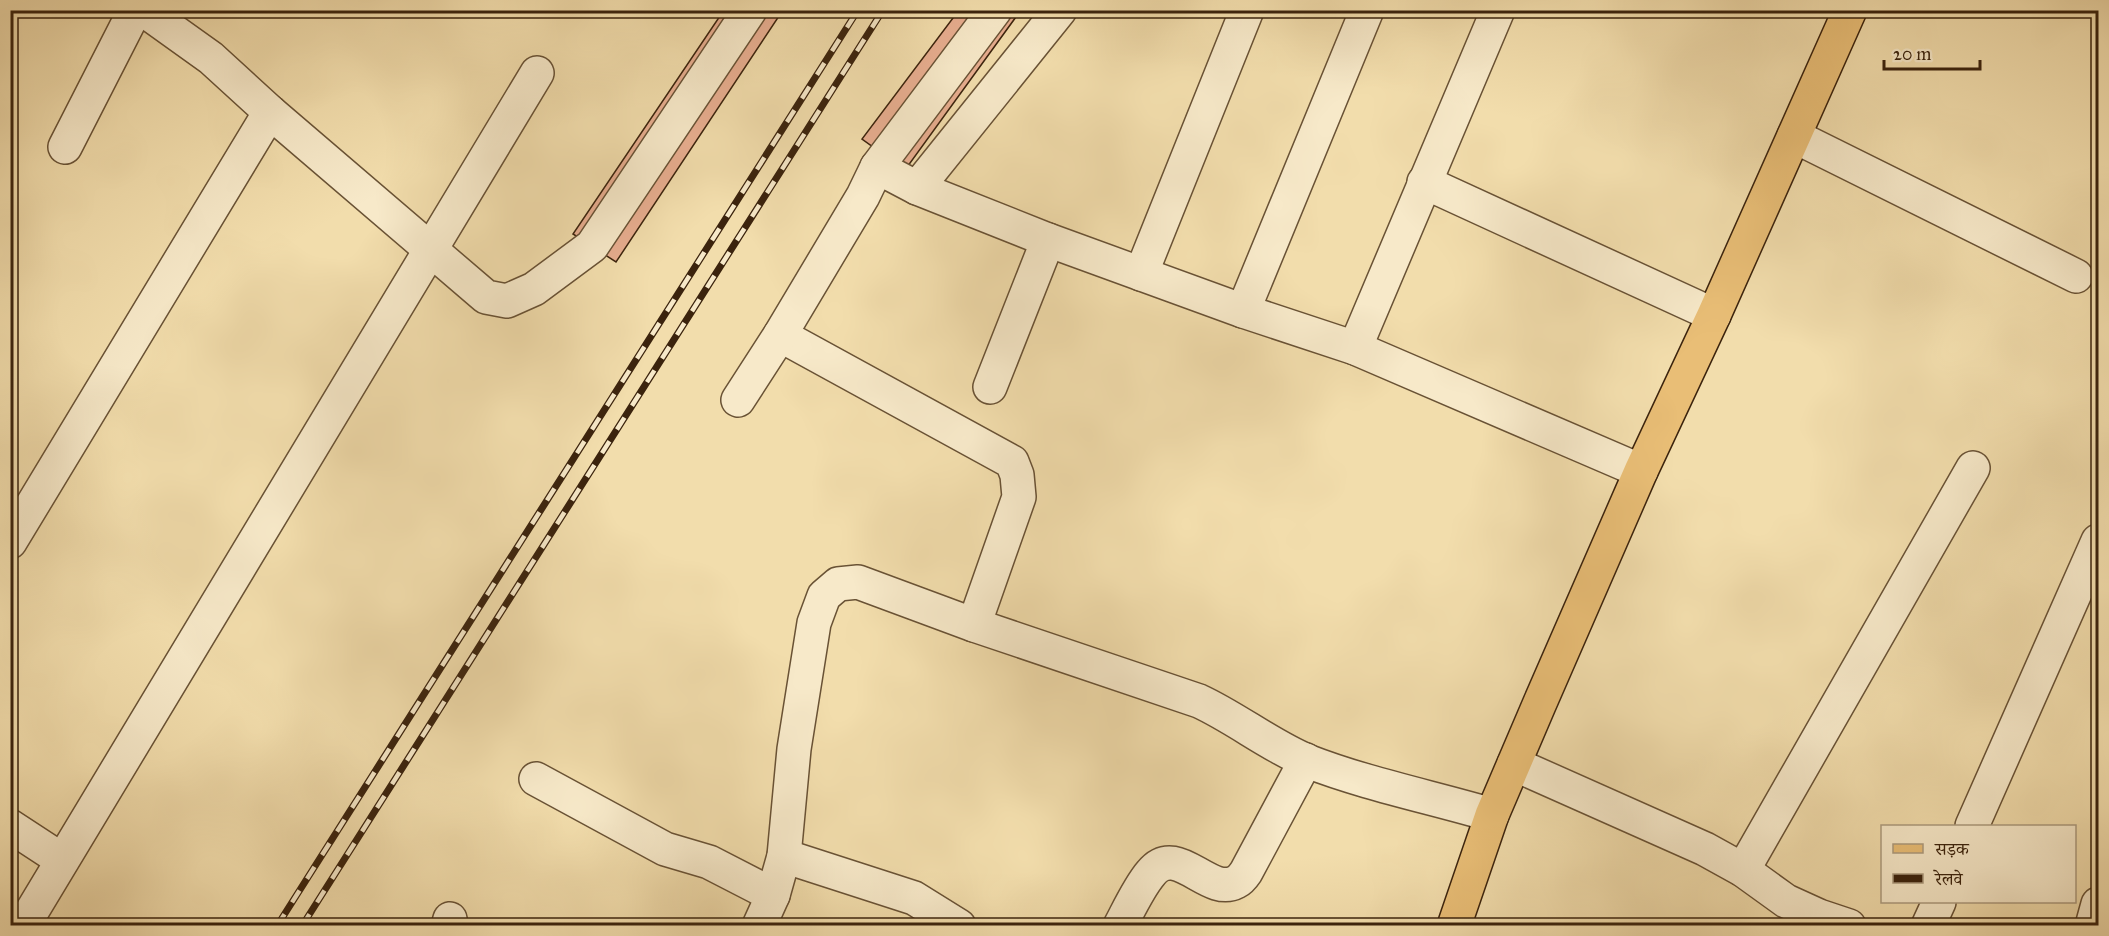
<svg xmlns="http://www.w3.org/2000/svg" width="2109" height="936" viewBox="0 0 2109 936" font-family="'IM FELL Great Primer','Noto Serif Devanagari',serif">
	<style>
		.building { fill: #e8ae90; stroke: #3b230d; stroke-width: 1.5 }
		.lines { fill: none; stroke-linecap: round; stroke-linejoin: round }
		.street-casing { stroke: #695235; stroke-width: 36 }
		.primary-casing { stroke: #3b230d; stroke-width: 36 }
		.street { stroke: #f7e9c9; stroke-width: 33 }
		.primary { stroke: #e9be76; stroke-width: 33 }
		.rail-casing { stroke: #3b230d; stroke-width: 7 }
		.rail { stroke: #f7e9c9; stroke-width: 4.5; stroke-dasharray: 14; stroke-linecap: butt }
	</style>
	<rect width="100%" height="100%" fill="#f2ddac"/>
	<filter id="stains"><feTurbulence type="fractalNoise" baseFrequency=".00333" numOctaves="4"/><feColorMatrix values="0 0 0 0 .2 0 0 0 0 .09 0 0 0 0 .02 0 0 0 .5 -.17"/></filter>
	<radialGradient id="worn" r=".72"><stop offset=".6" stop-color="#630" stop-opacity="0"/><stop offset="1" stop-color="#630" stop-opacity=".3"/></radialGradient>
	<g class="building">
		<polygon points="724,10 783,10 616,262 573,234"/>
		<polygon points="959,10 1021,10 905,170 862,139"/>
	</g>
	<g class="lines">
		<g class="street-casing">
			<g id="street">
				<polyline points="144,10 211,58 270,112 486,297 507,301 534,289 592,246 750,10"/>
				<polyline points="1794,136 2076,276"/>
				<polyline points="65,147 135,10"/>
				<polyline points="877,167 995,10"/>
				<polyline points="1424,182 1714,315"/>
				<polyline points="917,188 1060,10"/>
				<polyline points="1141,274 1247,10"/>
				<polyline points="1243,311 1367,10"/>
				<polyline points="780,335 1012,462 1017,475 1019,497 974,625"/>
				<polyline points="1355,348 1498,10"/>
				<polyline points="990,387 1048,240"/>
				<polyline points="738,400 780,335 863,196 877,167 917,188 1048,240 1243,311 1355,348 1641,471"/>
				<polyline points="10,542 270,112"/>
				<polyline points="1514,764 1705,849 1743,870 1786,901 1819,916 1849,926"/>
				<polyline points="536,779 665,849 709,862 773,895"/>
				<polyline points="10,826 62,860"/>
				<polyline points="1972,826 2098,541"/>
				<polyline points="784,856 914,898 959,926"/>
				<polyline points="1743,870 1973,468"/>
				<polyline points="23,926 537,73"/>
				<polyline points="448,926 450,919"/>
				<path d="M 759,926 L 773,895 L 784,856 L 794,749 L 814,623 L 824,596 L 838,584 L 858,582 L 974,625 L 1199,701 C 1236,718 1269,745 1307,761 C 1366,784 1431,797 1492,815"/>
				<path d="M 1120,926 C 1129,909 1139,887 1151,873 C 1177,841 1208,897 1236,882 C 1240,880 1244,875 1246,872 L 1306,760"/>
				<polyline points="1928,926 1939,902"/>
				<polyline points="2092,926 2098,904"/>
			</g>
		</g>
		<g class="primary-casing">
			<polyline id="primary" points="1454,926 1492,815 1539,705 1641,471 1714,315 1850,10"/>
		</g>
		<use href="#street" class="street"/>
		<use href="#primary" class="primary"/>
		<g class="rail-casing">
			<g id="rail">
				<polyline points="277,926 858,10"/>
				<polyline points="302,926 883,10"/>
			</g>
		</g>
		<use href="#rail" class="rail"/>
	</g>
	<rect width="2109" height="936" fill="none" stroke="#f2ddac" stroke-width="36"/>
	<rect x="12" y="12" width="2085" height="912" fill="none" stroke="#3b230d" stroke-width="3"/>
	<rect x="18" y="18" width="2073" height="900" fill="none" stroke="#3b230d" stroke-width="1.5"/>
	<rect x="1881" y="825" width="195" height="78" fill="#f7e9c9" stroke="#ac9a7e" stroke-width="1.5"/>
	<rect x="1893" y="844" width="30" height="9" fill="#e9be76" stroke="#ac9a7e" stroke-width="1.5"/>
	<text x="1935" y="855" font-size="18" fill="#3b230d">सड़क</text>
	<rect x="1893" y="874" width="30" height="9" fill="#3b230d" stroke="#ac9a7e" stroke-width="1.5"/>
	<text x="1935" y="885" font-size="18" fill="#3b230d">रेलवे</text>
	<path d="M1884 60v9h96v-9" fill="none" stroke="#3b230d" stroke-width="3"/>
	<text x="1893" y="60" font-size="18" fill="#3b230d" stroke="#f7e9c9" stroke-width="4.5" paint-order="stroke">20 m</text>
	<rect width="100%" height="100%" filter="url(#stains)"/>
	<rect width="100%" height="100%" fill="url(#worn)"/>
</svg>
